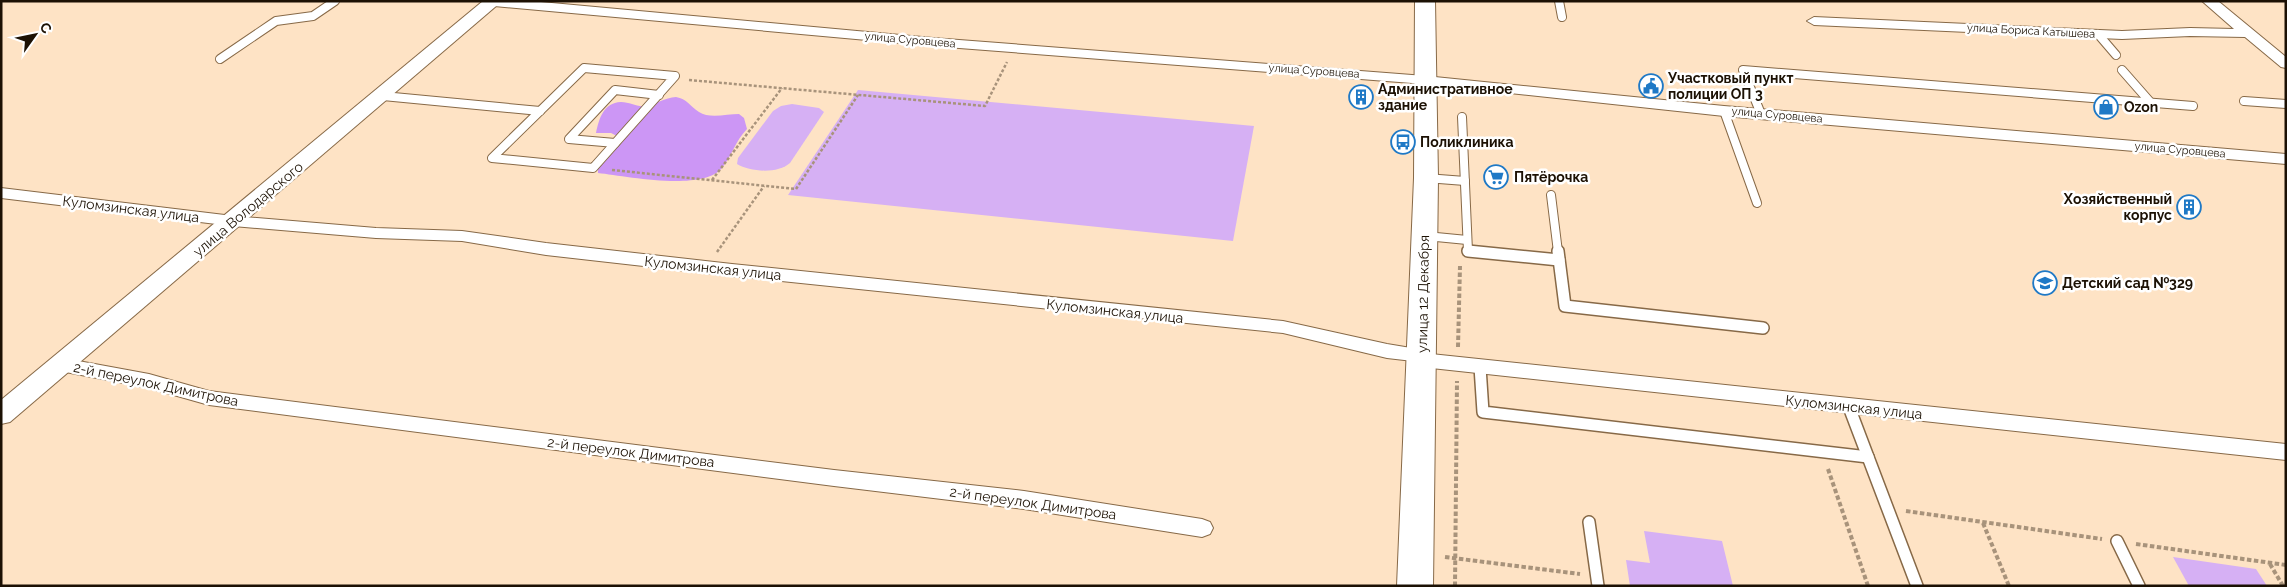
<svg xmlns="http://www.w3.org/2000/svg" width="2287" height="587" viewBox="0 0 2287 587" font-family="Raleway,sans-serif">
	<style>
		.green { fill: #d6b0f4 }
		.forest { fill: #cc96f5 }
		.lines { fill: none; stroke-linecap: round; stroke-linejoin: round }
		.service-far1-casing { stroke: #876947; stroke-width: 10 }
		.service-casing { stroke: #876947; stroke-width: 14 }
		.minor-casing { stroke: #876947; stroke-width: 2 }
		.tertiary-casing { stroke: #876947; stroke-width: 2 }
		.secondary-casing { stroke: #876947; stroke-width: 2 }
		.path-far1 { stroke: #a8937b; stroke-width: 2.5; stroke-dasharray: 3 2; stroke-linecap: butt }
		.path { stroke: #a8937b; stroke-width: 4; stroke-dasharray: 4.5 2.5; stroke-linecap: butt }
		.service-far1 { stroke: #fff; stroke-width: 8 }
		.service { stroke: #fff; stroke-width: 11 }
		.minor { fill: #fff; fill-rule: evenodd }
		.tertiary { fill: #fff; fill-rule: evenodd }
		.secondary { fill: #fff; fill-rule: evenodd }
		.labels { text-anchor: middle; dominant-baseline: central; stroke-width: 5; stroke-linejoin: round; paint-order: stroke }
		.far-street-label { font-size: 11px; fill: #1c1104; stroke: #fff }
		.poi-label { font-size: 14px; font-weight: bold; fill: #1c1104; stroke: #fff; text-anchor: start }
		.street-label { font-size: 14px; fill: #1c1104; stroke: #fff }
	</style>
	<rect width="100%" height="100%" fill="#fee3c5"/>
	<g class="green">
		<polygon points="858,90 1254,126 1233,241 788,195"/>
		<path d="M 792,104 L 819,108 L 824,112 L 790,163 C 778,174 750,172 737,164 L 738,158 L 773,111 L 781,106 Z"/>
		<polygon points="1644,531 1722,541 1733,586 1630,586 1626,560 1650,563"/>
		<polygon points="2173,557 2256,569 2267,586 2189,586"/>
	</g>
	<path class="forest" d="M 676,97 C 687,99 690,106 699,112 C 709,119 727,114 739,114 L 744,118 L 747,129 C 735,141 732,156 722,168 C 702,192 626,176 598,173 L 598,166 L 617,136 L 611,133 L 596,133 C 599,119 603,103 621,102 C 630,102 636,107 645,106 C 655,104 665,98 676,97 Z"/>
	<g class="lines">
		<g class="service-far1-casing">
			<g id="service-far1">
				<polyline points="1559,1 1562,17"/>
				<polyline points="2098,34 2116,55"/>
				<polyline points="220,59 276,21 313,16 335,1"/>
				<polygon points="584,68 675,76 593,168 492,158"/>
				<polyline points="2122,70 2151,103"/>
				<polyline points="383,96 540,111"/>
				<polyline points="2244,101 2286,104"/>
				<polyline points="1724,111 1757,203"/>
				<polyline points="1761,114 1743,70 2193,106"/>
				<polyline points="1462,117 1468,251 1477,252"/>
				<polyline points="615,143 569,139 615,90 659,95"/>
				<polyline points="1426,178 1465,181"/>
				<polyline points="1551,195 1558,252"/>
				<polyline points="1426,236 1467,240"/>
			</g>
		</g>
		<g class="service-casing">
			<g id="service">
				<polyline points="1468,251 1559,260"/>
				<polyline points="1558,251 1565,306 1763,328"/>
				<polyline points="1480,367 1483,412 1868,457"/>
				<polyline points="1849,407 1917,586"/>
				<polyline points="1589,522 1598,586"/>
				<polyline points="2117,541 2139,586"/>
			</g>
		</g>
		<g class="minor-casing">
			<g id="minor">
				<polygon points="530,1 933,38 1425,76 1724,106 2286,154 2286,164 1724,116 1425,84 933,46 494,6 487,2"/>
				<polygon points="2202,1 2218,1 2286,57 2286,68 2281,67 2245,37 2190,36 2122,39 1814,25 1807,21 1814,17 2122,31 2190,28 2234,29"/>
				<polygon points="1,188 233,216 376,228 462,231 546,243 732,264 1283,321 1387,344 1429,351 1431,354 2286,444 2286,460 1422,367 1415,365 1413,361 1387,358 1283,333 732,276 546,255 462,241 376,238 233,226 1,198"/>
				<polygon points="62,358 149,374 209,391 834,470 1024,491 1202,519 1210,522 1213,528 1210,534 1202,537 1024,509 834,486 209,405 149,388 55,370 52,365 55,360"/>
			</g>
		</g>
		<g class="tertiary-casing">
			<polygon id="tertiary" points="483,1 502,1 10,422 1,424 1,400"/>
		</g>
		<g class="secondary-casing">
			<polygon id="secondary" points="1415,1 1435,1 1438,178 1433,586 1397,586 1414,178"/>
		</g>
		<g class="path-far1">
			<polyline points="689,80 985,106 1007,62"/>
			<polyline points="612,170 796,189 858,95"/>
			<polyline points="712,180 782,88"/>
			<polyline points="717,252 764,186"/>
		</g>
		<g class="path">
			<polyline points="1458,347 1460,266"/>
			<polyline points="1828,469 1868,586"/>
			<polyline points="1906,511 2102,539"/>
			<polyline points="1983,523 2009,586"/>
			<polyline points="2136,544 2286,565"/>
			<polyline points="1445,557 1580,574"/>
			<polyline points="2270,564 2283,586"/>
			<polyline points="1455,586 1457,381"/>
		</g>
		<use href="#service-far1" class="service-far1"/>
		<use href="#service" class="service"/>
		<use href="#minor" class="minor"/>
		<use href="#tertiary" class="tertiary"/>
		<use href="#secondary" class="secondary"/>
	</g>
	<defs>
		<g id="civic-ring" transform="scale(1.25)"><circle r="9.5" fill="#fff" stroke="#1f79c6" stroke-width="1.5"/><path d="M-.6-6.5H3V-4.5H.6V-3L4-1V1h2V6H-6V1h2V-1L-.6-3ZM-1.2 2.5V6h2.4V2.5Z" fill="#1f79c6"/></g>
		<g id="building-ring" transform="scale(1.25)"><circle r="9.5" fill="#fff" stroke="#1f79c6" stroke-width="1.5"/><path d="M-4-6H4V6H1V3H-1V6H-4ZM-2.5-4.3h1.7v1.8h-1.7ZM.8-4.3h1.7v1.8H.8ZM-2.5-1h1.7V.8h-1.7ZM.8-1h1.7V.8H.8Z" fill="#1f79c6"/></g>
		<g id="shop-ring" transform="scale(1.25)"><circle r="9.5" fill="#fff" stroke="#1f79c6" stroke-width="1.5"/><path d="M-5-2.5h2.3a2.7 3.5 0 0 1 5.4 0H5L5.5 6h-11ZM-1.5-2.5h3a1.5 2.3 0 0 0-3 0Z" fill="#1f79c6"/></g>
		<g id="bus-ring" transform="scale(1.25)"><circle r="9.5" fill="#fff" stroke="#1f79c6" stroke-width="1.5"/><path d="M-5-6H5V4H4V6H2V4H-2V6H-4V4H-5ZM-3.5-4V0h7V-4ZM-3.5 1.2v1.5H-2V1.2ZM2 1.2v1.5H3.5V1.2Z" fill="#1f79c6"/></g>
		<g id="supermarket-ring" transform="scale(1.25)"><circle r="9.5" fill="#fff" stroke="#1f79c6" stroke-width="1.5"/><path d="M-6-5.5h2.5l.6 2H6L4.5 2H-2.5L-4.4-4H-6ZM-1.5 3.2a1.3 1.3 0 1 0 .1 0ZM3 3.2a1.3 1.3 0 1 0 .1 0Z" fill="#1f79c6"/></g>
		<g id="school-ring" transform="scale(1.25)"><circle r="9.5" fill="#fff" stroke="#1f79c6" stroke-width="1.5"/><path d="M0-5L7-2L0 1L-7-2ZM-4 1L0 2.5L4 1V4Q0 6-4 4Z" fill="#1f79c6"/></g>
	</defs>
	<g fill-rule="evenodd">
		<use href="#civic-ring" x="1651" y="86"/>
		<use href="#building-ring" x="1361" y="97"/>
		<use href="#shop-ring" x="2106" y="107"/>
		<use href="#bus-ring" x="1403" y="142"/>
		<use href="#supermarket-ring" x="1496" y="177"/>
		<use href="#building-ring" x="2189" y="207"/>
		<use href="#school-ring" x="2045" y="283"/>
	</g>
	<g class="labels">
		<g class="far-street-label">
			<text transform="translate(2031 31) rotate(3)">улица Бориса Катышева</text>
			<text transform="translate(910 40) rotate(5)">улица Суровцева</text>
			<text transform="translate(1314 71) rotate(4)">улица Суровцева</text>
			<text transform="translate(1777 115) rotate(5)">улица Суровцева</text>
			<text transform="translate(2180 150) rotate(5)">улица Суровцева</text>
		</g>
		<g class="poi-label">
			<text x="1668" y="78">Участковый пункт<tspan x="1668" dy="16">полиции ОП 3</tspan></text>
			<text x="1378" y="89">Административное<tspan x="1378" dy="16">здание</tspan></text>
			<text x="2124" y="107">Ozon</text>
			<text x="1420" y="142">Поликлиника</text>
			<text x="1514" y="177">Пятёрочка</text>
			<text x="2172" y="199" text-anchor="end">Хозяйственный<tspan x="2172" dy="16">корпус</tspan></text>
			<text x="2062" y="283">Детский сад №329</text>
		</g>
		<g class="street-label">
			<text transform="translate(131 209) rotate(7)">Куломзинская улица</text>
			<text transform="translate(248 209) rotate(-40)">улица Володарского</text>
			<text transform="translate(713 268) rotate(6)">Куломзинская улица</text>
			<text transform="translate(1423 294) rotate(-89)">улица 12 Декабря</text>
			<text transform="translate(1115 311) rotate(6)">Куломзинская улица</text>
			<text transform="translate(156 384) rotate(12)">2-й переулок Димитрова</text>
			<text transform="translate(1854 407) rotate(6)">Куломзинская улица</text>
			<text transform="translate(631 452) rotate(7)">2-й переулок Димитрова</text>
			<text transform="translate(1033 503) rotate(8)">2-й переулок Димитрова</text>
		</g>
	</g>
	<rect width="2287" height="587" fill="none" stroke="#1c1104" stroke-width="5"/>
	<g transform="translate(35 35) rotate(57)" stroke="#ffffff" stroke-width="4" paint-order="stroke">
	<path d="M0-4L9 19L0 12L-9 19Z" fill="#1c1104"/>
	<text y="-8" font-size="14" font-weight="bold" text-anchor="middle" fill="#1c1104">С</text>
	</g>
</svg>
